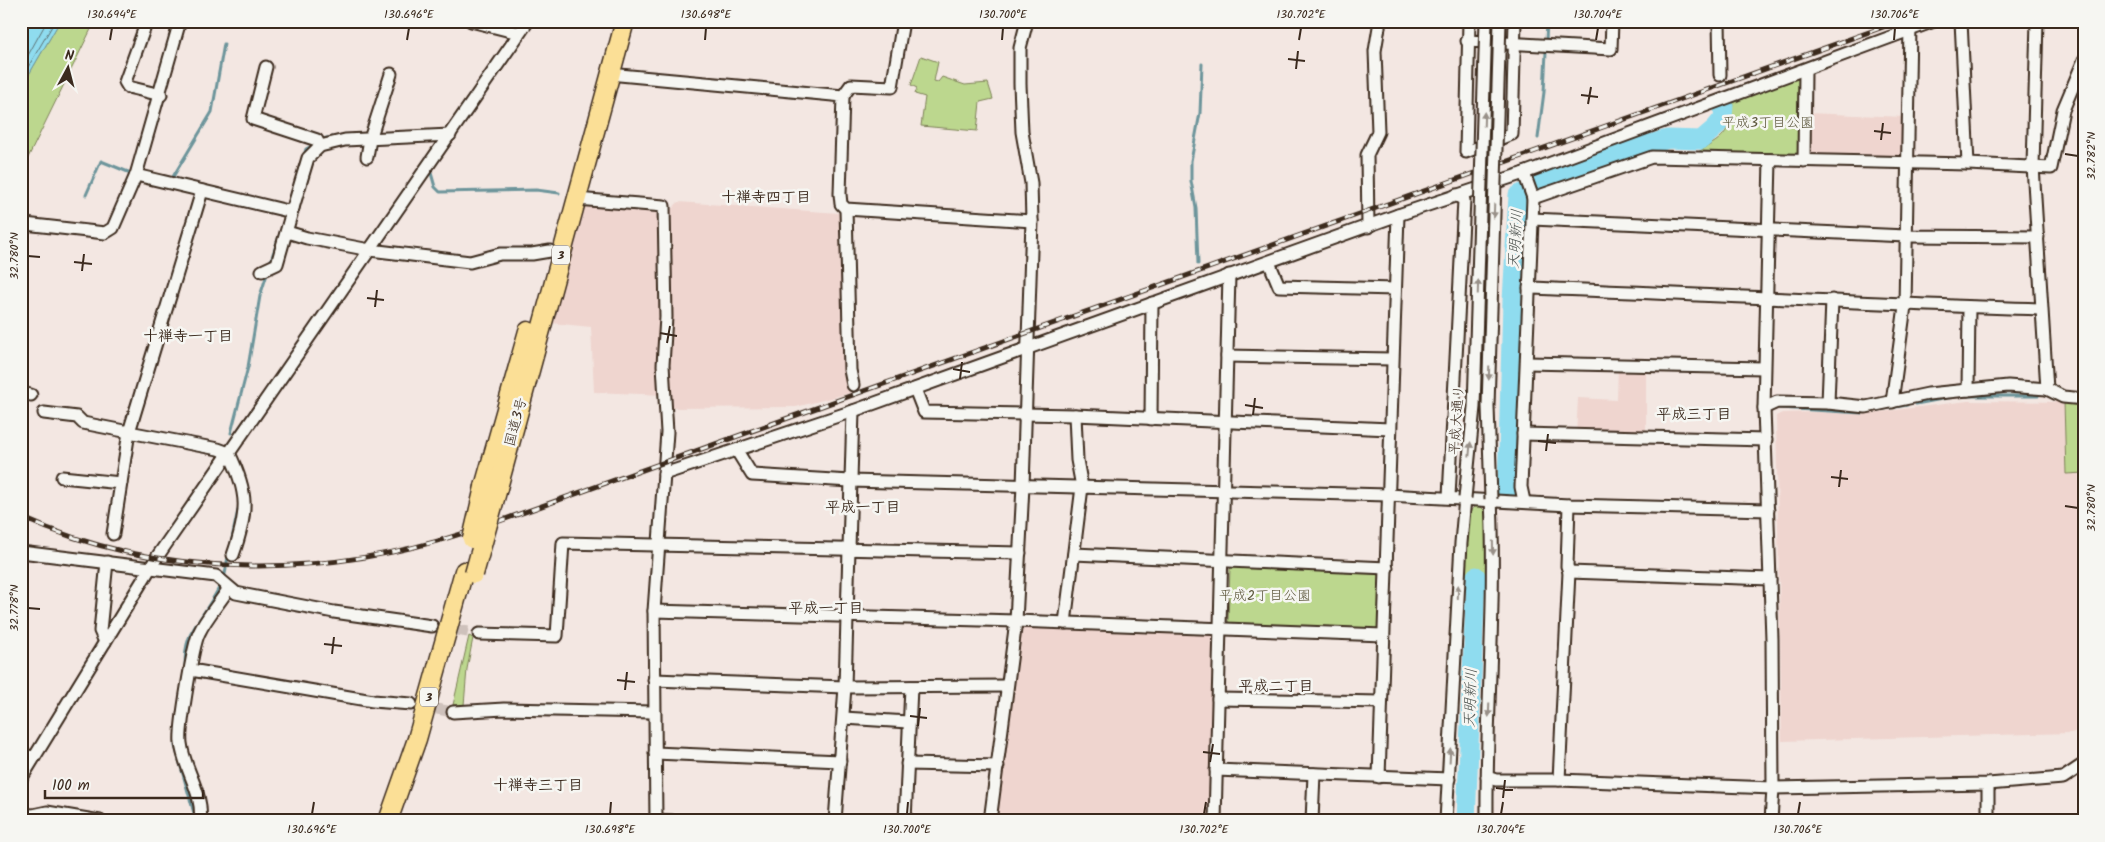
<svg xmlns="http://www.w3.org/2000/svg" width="2105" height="842" viewBox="0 0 2105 842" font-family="Kalam,'Klee One',sans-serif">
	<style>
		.built { fill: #efd5cf }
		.green { fill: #bcd78e; stroke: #7c8056 }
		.water { fill: #8fdcef; stroke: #6d959b }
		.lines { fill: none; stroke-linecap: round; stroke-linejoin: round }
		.shore { stroke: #5d7172; stroke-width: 1 }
		.stream { stroke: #6d959b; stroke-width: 3 }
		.river { stroke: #8fdcef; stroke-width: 19 }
		.minor-tunnel { stroke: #cec1bb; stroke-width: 11; stroke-dasharray: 11 5.5; stroke-linecap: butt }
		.minor-casing { stroke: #3b2a1e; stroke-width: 15 }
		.highway-casing { stroke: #3b2a1e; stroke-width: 21 }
		.minor { stroke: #f6f6f2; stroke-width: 11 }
		.highway { stroke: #fbdf96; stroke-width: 18 }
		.rail-casing { stroke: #3b2a1e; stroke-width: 5 }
		.rail { stroke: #f6f6f2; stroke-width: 3; stroke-dasharray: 9; stroke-linecap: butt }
		.minor-bridge-casing { stroke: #3b2a1e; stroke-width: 15; stroke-linecap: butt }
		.highway-bridge-casing { stroke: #3b2a1e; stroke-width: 21; stroke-linecap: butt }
		.minor-bridge { stroke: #f6f6f2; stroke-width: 11 }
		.highway-bridge { stroke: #fbdf96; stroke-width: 18 }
		.oneway { fill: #989088 }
		.ticks { fill: none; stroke: #3b2a1e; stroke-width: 2 }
		.labels { text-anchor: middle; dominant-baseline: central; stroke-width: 5; stroke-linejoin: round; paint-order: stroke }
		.shield { fill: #f6f6f2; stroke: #73675e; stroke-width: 1 }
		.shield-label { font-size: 12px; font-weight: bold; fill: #3b2a1e }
		.park-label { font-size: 14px; fill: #5b553a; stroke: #f6f6f2 }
		.street-label { font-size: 14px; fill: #3b2a1e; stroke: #f6f6f2 }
		.neighbourhood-label { font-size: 15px; font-weight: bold; fill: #3b2a1e; stroke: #f6f6f2 }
		.water-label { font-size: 15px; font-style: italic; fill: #505652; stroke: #f6f6f2 }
		.neatline { fill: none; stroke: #3b2a1e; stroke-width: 2 }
		.ticks-label { font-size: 12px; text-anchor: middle; fill: #3b2a1e }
	</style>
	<rect width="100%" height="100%" fill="#f3e7e2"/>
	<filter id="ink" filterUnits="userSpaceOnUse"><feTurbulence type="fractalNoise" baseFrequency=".02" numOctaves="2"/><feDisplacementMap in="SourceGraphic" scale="10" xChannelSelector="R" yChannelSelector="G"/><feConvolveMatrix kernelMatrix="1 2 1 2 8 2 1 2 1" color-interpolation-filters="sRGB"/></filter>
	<g filter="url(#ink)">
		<g class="built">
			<polygon points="1807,113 1905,117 1905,155 1901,158 1809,154"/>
			<polygon points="678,202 839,213 846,366 854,392 796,407 671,408 663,395 594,392 591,327 551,323 583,203 673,208"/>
			<polygon points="1618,364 1646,365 1646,437 1576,435 1578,398 1617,400"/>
			<polygon points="1968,401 2064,402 2066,474 2084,473 2084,682 2080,683 2081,730 2071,733 1782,741 1776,416 1782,413 1817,412 1863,414"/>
			<polygon points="1021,628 1215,635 1210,821 997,821"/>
		</g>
		<g class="green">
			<polygon points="60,21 95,21 21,172 21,88"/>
			<polygon points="921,56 938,62 934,81 938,82 942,77 965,85 988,83 993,99 980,102 977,131 921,126 925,97 915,94 917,88 911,85"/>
			<path d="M 1798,76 L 1802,79 L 1800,156 L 1696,153 C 1723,138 1730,135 1733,103 Z"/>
			<polygon points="2064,402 2084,404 2084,473 2066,474"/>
			<polygon points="1476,506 1480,506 1486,512 1487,576 1465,575 1470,511"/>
			<polygon points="1233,566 1378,570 1382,575 1380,627 1377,630 1231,625 1228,621 1230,569"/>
			<polygon points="469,636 473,638 467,669 464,705 453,705"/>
		</g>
		<polygon class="water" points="21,21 60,21 21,88"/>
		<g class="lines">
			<g class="shore">
				<polyline points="21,68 47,21"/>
				<polyline points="21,79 55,21"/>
			</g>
			<g class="stream">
				<polyline points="1546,41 1547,21"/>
				<polyline points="1538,138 1544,92 1546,52"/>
				<polyline points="304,156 306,149 326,138 335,137"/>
				<polyline points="431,173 435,187 440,192 536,190 559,193"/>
				<polyline points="171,180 212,112 224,44"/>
				<polyline points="86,195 101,161 133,174"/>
				<polyline points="270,263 280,233"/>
				<polyline points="1198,264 1196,208 1191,181 1191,161 1200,113 1202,64"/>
				<polyline points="1916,404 1958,396 2038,396"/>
				<polyline points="1779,408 1862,413 1907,405"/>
				<polyline points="231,433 248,367 260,296 268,271"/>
				<polyline points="227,562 239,505"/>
				<path d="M 185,671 C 185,657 185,642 193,630 C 202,614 224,586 226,569"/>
				<polyline points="176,734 175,746 194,813 194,821"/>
			</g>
			<g class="river">
				<polyline points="1507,491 1512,301 1518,195 1589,161 1668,139 1701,140 1715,128 1723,118 1724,105"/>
				<polyline points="1466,821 1476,576"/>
			</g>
			<g class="minor-tunnel">
				<polyline points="441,627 479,634"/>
				<polyline points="420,706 453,712"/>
			</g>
			<g class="minor-casing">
				<g id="minor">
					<polyline points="147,21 125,82 128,87 161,95"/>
					<polyline points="471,21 519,33"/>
					<polyline points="1469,21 1466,152 1512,134 1515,21"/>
					<polyline points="1719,21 1720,75"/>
					<polyline points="1961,21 1968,164"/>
					<polyline points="1467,41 1611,49 1612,21"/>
					<polyline points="266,67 253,119 317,140 320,146"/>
					<polyline points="609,74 843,96 840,194 841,204 846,209 1032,221"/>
					<polyline points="843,96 851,85 892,87 903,21"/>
					<polyline points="367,157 370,139 391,74"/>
					<polyline points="1804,161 1805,71"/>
					<polyline points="136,175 288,211 293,208 308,158 320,146 345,140 450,135"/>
					<path d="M 202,191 L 129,432 L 218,449 L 229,453 C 249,494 248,512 233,555"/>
					<polyline points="1533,198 1652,157 1968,164 2051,168 2063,110 2084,60"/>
					<polyline points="576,199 664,206 666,317 663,365 667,432 664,474"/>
					<polyline points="846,209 850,370 853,385"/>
					<polyline points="1532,219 1906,236 2038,237"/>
					<polyline points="1368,227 1367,155 1378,132 1375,51 1380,21"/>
					<polyline points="21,231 25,224 105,233 113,228 136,175 180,21"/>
					<polyline points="287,232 307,238 370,250 470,262 500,254 532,254 550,251"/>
					<polyline points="1269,262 1279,286 1395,289"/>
					<polyline points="262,271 277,264 293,208"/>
					<path d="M 1529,288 C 1700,294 1870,304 2041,309"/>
					<polyline points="1227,356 1392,359"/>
					<polyline points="1527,363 1764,368"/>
					<polyline points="915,389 924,412 1075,415 1390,429"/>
					<polyline points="2047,389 2063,397 2084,399"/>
					<polyline points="1968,390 1969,307"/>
					<polyline points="21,393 31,395"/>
					<polyline points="1892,402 1905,306 1910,26"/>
					<polyline points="1828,403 1832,300"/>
					<polyline points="1764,408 1770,160"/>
					<polyline points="44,413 77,417 83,423 129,432 113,534"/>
					<polyline points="1151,419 1152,303"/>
					<polyline points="1523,434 1766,440"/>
					<polyline points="737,451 752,475 850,481 1388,495 1569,505 1768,510"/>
					<polyline points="62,477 121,483"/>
					<polyline points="1449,497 1464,200 1456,195"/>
					<polyline points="1524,501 1521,487 1533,198 1524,173"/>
					<polyline points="21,552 216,576 236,593 334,612 432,626"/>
					<polyline points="1074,554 1387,568"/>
					<polyline points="1569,572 1770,579"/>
					<polyline points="654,611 1016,621 1383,635"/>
					<polyline points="1065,623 1082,487 1077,460 1075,415"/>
					<polyline points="479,634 557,636 563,543 1020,553"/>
					<polyline points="105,642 100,631 107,562"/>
					<polyline points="191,670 373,701 411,704"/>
					<polyline points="654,680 845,687 1006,686"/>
					<polyline points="1218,699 1381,702"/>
					<polyline points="453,712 504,709 653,712"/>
					<polyline points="844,718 908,722"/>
					<polyline points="655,753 840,761"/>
					<polyline points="21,755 34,757"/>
					<polyline points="907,764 998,766"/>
					<polyline points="1216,770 1449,779"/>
					<polyline points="1379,777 1398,215"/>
					<polyline points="1487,777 1496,780 1559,780 1773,788 1988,784 2063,778 2084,764"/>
					<polyline points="21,779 157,557 528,21"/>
					<polyline points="1559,780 1569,572 1567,566 1569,505"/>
					<polyline points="21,814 33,815 47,812 100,821"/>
					<polyline points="656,820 672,821"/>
					<path d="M 200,821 C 204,793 184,770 181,743 C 179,729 193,645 199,633 C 206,618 218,605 227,591 L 227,587"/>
					<polyline points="656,821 654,611 664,474 853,411 1398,215 1524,173 1934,21"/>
					<polyline points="835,821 845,687 853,411"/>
					<polyline points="905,821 911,687"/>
					<polyline points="990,821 1016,621 1023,486 1032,221 1031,183 1022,132 1020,84 1020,48 1027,21"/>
					<polyline points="1215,821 1229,275"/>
					<polyline points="1312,821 1314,774"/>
					<polyline points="1446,821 1461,543 1465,498"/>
					<path d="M 1487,821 C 1486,713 1496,606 1491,499"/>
					<polyline points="1771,821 1773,788 1772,639 1764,408 1777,402 1828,403 1866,407 1928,394 2008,386 2047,389 2033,166 2037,21"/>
					<polyline points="1988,821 1988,784"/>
				</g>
			</g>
			<g class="highway-casing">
				<g id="highway">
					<polyline points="484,487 528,331"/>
					<polyline points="498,488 625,21"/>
					<polyline points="388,821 417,739 464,571"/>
				</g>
			</g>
			<use href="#minor" class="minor"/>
			<use href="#highway" class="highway"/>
			<g class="rail-casing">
				<g id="rail">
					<path d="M 21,517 C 160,580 325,579 467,532"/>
					<polyline points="497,522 1900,21"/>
				</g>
			</g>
			<use href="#rail" class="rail"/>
			<g class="minor-bridge-casing">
				<g id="minor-bridge">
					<polyline points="1465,498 1474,407 1486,21"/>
					<polyline points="1491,499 1488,406 1500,21"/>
				</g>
			</g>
			<g class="highway-bridge-casing">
				<g id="highway-bridge">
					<polyline points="472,539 484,487"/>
					<polyline points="474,574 498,488"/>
				</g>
			</g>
			<use href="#minor-bridge" class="minor-bridge"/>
			<use href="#highway-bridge" class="highway-bridge"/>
		</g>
		<defs><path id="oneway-solid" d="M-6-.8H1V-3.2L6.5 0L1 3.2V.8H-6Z" transform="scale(1.25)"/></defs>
		<g class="oneway">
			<use href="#oneway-solid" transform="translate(1484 119) rotate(-88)"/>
			<use href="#oneway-solid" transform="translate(1494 211) rotate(92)"/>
			<use href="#oneway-solid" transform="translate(1478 287) rotate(-88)"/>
			<use href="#oneway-solid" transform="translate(1489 373) rotate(92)"/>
			<use href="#oneway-solid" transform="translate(1470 449) rotate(-85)"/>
			<use href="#oneway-solid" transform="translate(1493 548) rotate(89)"/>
			<use href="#oneway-solid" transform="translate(1458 592) rotate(-88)"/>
			<use href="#oneway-solid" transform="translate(1489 710) rotate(92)"/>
			<use href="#oneway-solid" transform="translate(1450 755) rotate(-87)"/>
		</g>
	</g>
	<path class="ticks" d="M 110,40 L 112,28M 407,40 L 409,28M 705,40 L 706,28M 1002,40 L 1003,28M 1299,40 L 1301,28M 1596,40 L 1598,28M 1894,40 L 1895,28M 1288,59 L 1305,61M 1296,69 L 1298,51M 1581,95 L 1598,97M 1588,104 L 1591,87M 1874,131 L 1891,133M 1881,140 L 1883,123M 2065,154 L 2078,156M 28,256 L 40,257M 74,262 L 92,264M 82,271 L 84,254M 367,298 L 384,300M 375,307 L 377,290M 660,333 L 677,336M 667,343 L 670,326M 953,369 L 970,372M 960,379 L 962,362M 1245,405 L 1263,408M 1253,415 L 1255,398M 1538,441 L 1556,443M 1546,451 L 1548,434M 1831,477 L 1848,479M 1839,487 L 1841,470M 2065,506 L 2078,508M 28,608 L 40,609M 324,644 L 342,646M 332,654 L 334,637M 617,680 L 635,682M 625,690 L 627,672M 910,716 L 927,718M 918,726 L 920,708M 1203,752 L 1220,754M 1210,762 L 1213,744M 1496,788 L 1513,790M 1503,798 L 1505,780M 312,814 L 314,802M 610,814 L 611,802M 907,814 L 908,802M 1204,814 L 1206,802M 1501,814 L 1503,802M 1798,814 L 1800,802"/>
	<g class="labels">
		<g class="shield">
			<rect x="552" y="245.5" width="18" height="19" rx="4"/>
			<rect x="420" y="687.5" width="18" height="19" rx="4"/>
		</g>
		<g class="shield-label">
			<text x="561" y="255">3</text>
			<text x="429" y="697">3</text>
		</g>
		<g class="park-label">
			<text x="1768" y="123">平成3丁目公園</text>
			<text x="1265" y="596">平成2丁目公園</text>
		</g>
		<g class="street-label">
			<text transform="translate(1457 420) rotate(-86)">平成大通り</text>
			<text transform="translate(516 422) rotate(-75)">国道3号</text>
		</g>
		<g class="neighbourhood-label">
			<text x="766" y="198">十禅寺四丁目</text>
			<text x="188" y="337">十禅寺一丁目</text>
			<text x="1694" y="415">平成三丁目</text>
			<text x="863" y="508">平成一丁目</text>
			<text x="826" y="609">平成一丁目</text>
			<text x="1276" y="687">平成二丁目</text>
			<text x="538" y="786">十禅寺三丁目</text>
		</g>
		<g class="water-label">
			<text transform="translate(1516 239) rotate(-86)">天明新川</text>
			<text transform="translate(1471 698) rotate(-88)">天明新川</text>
		</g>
	</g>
	<rect width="2105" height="842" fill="none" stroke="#f6f6f2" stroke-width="55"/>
	<g transform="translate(68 68) rotate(7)" stroke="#f6f6f2" stroke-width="4" paint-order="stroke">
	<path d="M0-4L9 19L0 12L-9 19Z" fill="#3b2a1e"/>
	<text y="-8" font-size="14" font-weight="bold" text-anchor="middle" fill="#3b2a1e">N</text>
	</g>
	<path d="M45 790v8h158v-8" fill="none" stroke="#3b2a1e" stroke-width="2.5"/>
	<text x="52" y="790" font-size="15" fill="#3b2a1e" stroke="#f6f6f2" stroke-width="4" paint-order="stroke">100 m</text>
	<rect x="28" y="28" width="2050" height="786" class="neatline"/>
	<g class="ticks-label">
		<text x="112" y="18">130.694°E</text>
		<text x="409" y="18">130.696°E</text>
		<text x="706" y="18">130.698°E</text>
		<text x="1003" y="18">130.700°E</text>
		<text x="1301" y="18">130.702°E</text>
		<text x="1598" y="18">130.704°E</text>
		<text x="1895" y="18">130.706°E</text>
		<text transform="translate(2091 156) rotate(-90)" y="4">32.782°N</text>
		<text transform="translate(14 256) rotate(-90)" y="4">32.780°N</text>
		<text transform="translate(2091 508) rotate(-90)" y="4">32.780°N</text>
		<text transform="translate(14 608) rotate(-90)" y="4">32.778°N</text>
		<text x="312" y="833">130.696°E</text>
		<text x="610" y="833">130.698°E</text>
		<text x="907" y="833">130.700°E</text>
		<text x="1204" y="833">130.702°E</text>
		<text x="1501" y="833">130.704°E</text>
		<text x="1798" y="833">130.706°E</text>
	</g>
</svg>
